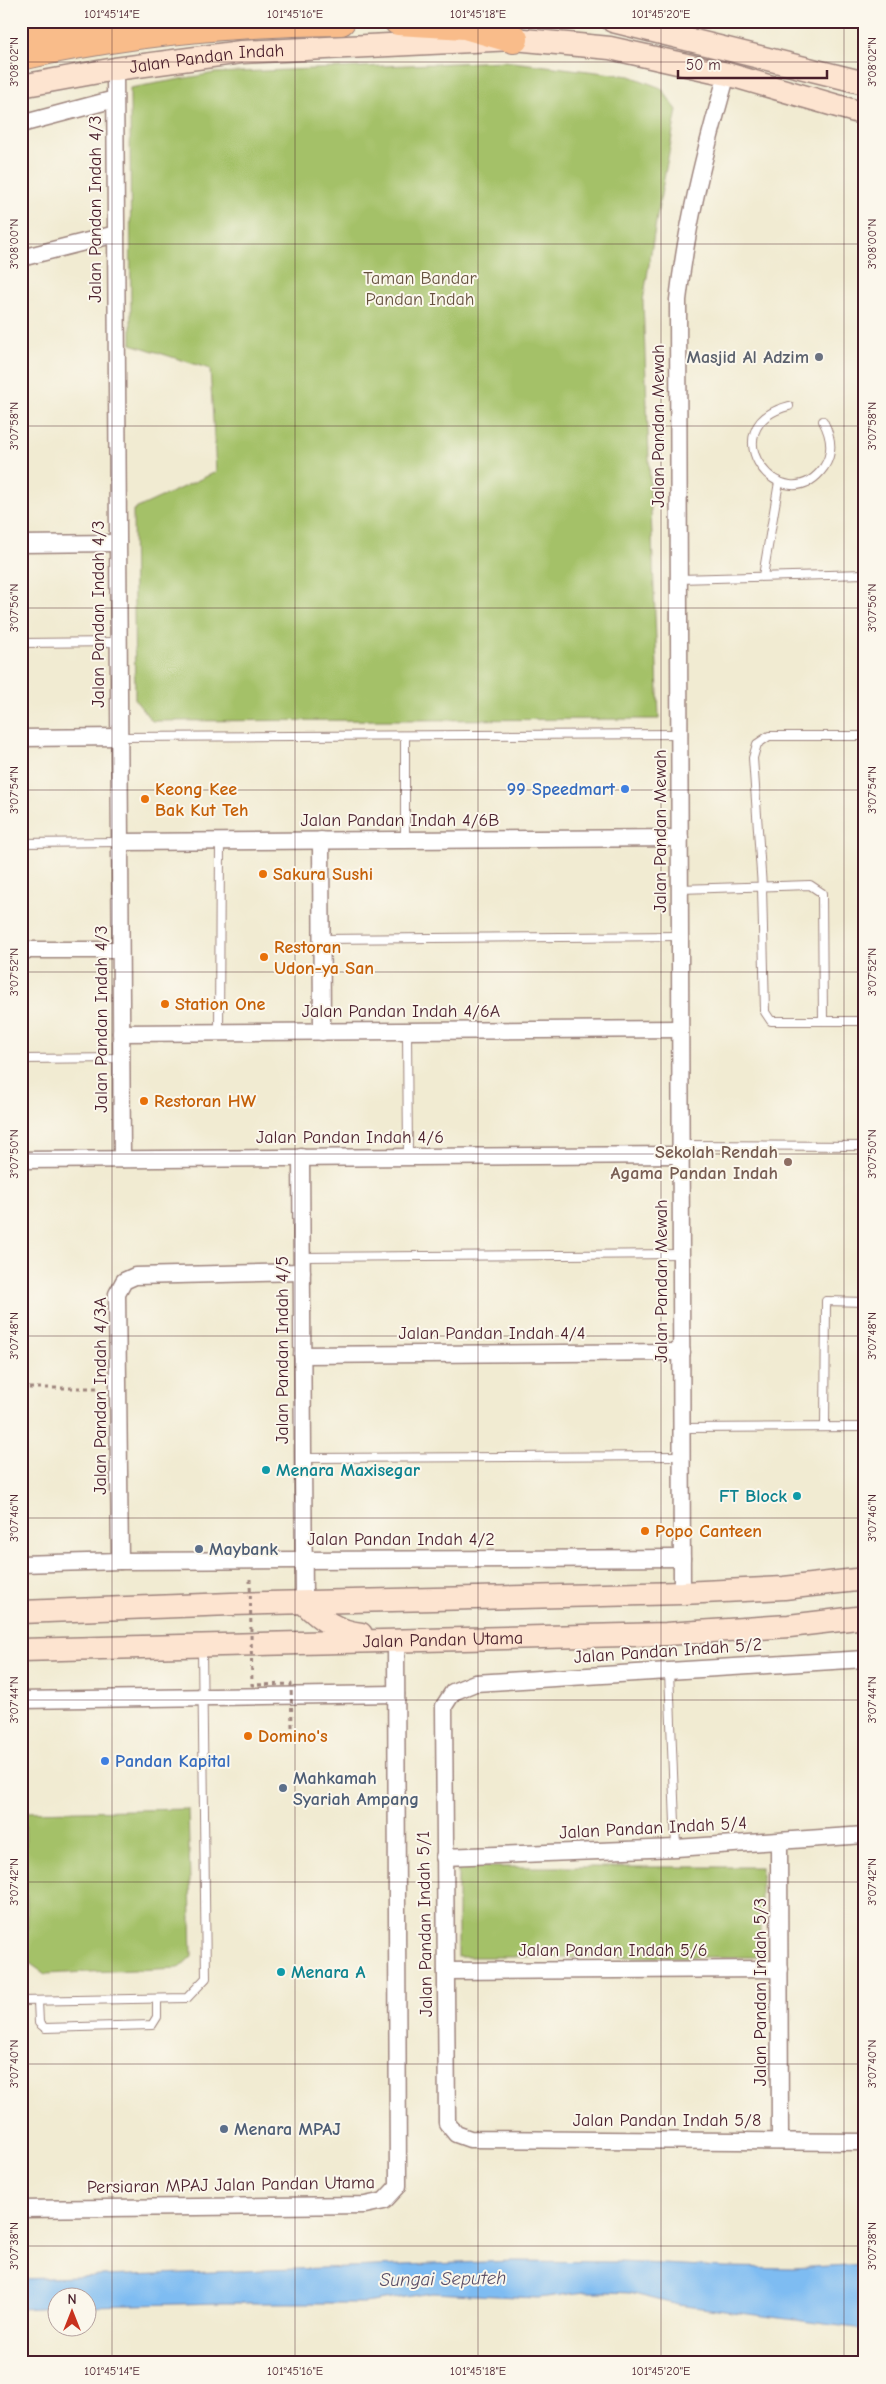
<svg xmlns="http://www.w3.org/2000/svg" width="886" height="2384" viewBox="0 0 886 2384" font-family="'Comic Neue',sans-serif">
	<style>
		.green { fill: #a4c168; stroke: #77704a }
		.water { fill: #7ebcf2; stroke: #646e8e }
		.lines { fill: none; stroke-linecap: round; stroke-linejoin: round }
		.service-casing { stroke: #9e857e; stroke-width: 10 }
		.minor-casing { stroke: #9e857e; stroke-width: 19 }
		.secondary-casing { stroke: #9e857e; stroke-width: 25 }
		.motorway-casing { stroke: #9e857e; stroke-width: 30 }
		.path { stroke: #9e857e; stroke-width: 3; stroke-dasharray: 4 4; stroke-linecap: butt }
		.service { stroke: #fff; stroke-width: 8 }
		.minor { stroke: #fff; stroke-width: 16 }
		.secondary { stroke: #fde4d0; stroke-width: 22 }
		.motorway { stroke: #f9bc8a; stroke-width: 28 }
		.path-bridge { stroke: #9e857e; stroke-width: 3; stroke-dasharray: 4 4; stroke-linecap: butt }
		.ticks { fill: none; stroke: #4a1f2b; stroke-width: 1; stroke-opacity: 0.45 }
		.worship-dot { fill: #6b7280; stroke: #fbf7ec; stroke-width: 2 }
		.shop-dot { fill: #3f7fe0; stroke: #fbf7ec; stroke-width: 2 }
		.food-dot { fill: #e8710a; stroke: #fbf7ec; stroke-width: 2 }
		.education-dot { fill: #8d6e63; stroke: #fbf7ec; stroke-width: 2 }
		.culture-dot { fill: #0f9aa8; stroke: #fbf7ec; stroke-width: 2 }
		.service-dot { fill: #5c6f8a; stroke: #fbf7ec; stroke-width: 2 }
		.labels { text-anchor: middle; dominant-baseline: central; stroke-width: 4; stroke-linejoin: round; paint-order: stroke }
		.street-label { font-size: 18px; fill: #4a1f2b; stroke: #fbf7ec }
		.park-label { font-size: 18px; fill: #65503d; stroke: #fbf7ec }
		.worship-label { font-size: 18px; font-weight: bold; fill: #5b616d; stroke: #fbf7ec; text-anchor: end }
		.food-label { font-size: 18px; font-weight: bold; fill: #c56008; stroke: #fbf7ec; text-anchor: start }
		.shop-label { font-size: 18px; font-weight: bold; fill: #366cbe; stroke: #fbf7ec; text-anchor: end }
		.education-label { font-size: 18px; font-weight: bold; fill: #785e54; stroke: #fbf7ec; text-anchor: end }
		.culture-label { font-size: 18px; font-weight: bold; fill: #0d838f; stroke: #fbf7ec; text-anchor: start }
		.service-label { font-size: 18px; font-weight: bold; fill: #4e5e75; stroke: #fbf7ec; text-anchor: start }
		.water-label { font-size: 19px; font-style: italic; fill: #5a4e67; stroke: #fbf7ec }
		.neatline { fill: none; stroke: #4a1f2b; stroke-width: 2 }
		.ticks-label { font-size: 12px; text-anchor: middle; fill: #4a1f2b }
	</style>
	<rect width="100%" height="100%" fill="#fbf7ec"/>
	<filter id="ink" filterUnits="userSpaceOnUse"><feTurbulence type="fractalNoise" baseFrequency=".02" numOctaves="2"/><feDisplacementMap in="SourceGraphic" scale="10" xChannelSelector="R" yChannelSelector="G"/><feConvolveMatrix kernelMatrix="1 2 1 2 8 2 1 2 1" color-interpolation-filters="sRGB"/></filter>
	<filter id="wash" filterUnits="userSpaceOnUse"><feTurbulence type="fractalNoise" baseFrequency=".0096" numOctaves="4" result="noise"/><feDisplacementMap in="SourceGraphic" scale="20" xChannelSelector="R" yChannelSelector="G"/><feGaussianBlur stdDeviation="1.12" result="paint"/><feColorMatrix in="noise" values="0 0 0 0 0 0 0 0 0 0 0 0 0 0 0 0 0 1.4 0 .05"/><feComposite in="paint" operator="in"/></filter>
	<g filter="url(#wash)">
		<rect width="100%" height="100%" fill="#f1ebd2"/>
		<g class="green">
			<polygon points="504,61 630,76 661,88 677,110 657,216 643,301 659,719 152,721 135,700 133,510 216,472 210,369 131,344 130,88 215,73"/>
			<polygon points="188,1809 192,1956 179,1968 45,1974 28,1962 25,1812"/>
			<rect x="458" y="1867" width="303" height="90"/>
		</g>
		<polygon class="water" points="513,2261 620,2262 725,2267 793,2268 865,2264 865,2329 678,2305 630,2293 609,2292 585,2292 538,2298 432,2293 365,2303 223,2303 88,2306 88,2296 58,2296 57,2307 21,2309 21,2279"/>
	</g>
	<g filter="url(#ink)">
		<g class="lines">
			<g class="service-casing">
				<g id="service">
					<path d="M 789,406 C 708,427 783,525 824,467 C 834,452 831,436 823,421"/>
					<polyline points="763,576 779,482"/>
					<polyline points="679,579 865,574"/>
					<polyline points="21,643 118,642"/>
					<polyline points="405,736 405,840"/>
					<polyline points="119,737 679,734"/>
					<polyline points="21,843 120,842"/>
					<polyline points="680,889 810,885 822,893 823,1021 771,1021 765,1012 762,887 753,758 757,744 769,736 865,736"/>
					<polyline points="322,939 680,936"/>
					<polyline points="823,1021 865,1021"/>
					<polyline points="407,1031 408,1157"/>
					<polyline points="219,1033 220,841"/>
					<polyline points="21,1059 121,1058"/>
					<polyline points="680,1145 865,1146"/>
					<polyline points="302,1257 681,1254"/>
					<polyline points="825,1427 826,1301 865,1302"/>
					<polyline points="682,1428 865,1427"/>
					<polyline points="303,1458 682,1456"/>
					<polyline points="669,1672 676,1848"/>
					<polyline points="21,2001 187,1998 206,1978 202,1649"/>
					<polyline points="38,2001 39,2023 45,2028 152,2025 157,2017 157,1999"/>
				</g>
			</g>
			<g class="minor-casing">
				<g id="minor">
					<polyline points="115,69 122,1159"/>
					<polyline points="21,124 115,99"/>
					<polyline points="21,258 116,234"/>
					<polyline points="21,544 118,543"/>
					<polyline points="21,738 119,737"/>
					<polyline points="321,840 322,1032"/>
					<polyline points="120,842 680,838"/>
					<polyline points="21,950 120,950"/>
					<polyline points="121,1033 680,1029"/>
					<polyline points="301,1157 304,1603"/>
					<polyline points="21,1160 680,1155"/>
					<polyline points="302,1355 682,1352"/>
					<polyline points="120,1561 682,1558"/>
					<polyline points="21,1564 120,1561 117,1294 124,1281 135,1276 302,1272"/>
					<path d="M 682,1593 L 678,300 C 687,221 705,151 727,74"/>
					<polyline points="865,1659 475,1683 453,1692 444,1706 447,2123 456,2134 470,2139 865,2142"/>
					<polyline points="21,1700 396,1694"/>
					<polyline points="779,1842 780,2141"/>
					<polyline points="444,1857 676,1848 865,1835"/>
					<polyline points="446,1971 780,1969"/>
					<polyline points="21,2209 365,2205 384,2201 398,2186 396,1639"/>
				</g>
			</g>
			<g class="secondary-casing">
				<g id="secondary">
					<polyline points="613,21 865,83"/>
					<path id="s1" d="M 21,86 L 115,69 L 241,52 L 514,39 L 610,48 L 727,74 L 865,114"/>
					<path d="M 304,1603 C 321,1620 337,1631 361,1634"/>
					<polyline points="21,1612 231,1604 682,1593 784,1588 865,1579"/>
					<path id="s2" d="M 21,1650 L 666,1634 L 789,1626 L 865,1617"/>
				</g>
			</g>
			<g class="motorway-casing">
				<g id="motorway">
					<polyline points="398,21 465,25 514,39"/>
					<polyline points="21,32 83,21"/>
					<path d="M 21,56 C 125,32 234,22 341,21"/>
				</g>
			</g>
			<polyline class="path" points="21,1388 101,1388"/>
			<use href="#service" class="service"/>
			<use href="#minor" class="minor"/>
			<use href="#secondary" class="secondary"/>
			<use href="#motorway" class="motorway"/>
			<polyline class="path-bridge" points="250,1579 252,1685 291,1684 292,1727"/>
		</g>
	</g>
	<path class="ticks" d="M 112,21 L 112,2363M 295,21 L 295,2363M 478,21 L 478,2363M 661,21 L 661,2363M 844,21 L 844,2363M 21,62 L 865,62M 21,244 L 865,244M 21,426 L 865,426M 21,608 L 865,608M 21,790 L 865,790M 21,972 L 865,972M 21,1154 L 865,1154M 21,1336 L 865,1336M 21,1518 L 865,1518M 21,1700 L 865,1700M 21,1882 L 865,1882M 21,2064 L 865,2064M 21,2246 L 865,2246"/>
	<circle class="worship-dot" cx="819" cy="357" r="5"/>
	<g class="shop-dot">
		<circle cx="625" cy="789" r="5"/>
		<circle cx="105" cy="1761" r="5"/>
	</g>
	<g class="food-dot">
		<circle cx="145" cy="799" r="5"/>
		<circle cx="263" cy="874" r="5"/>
		<circle cx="264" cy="957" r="5"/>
		<circle cx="165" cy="1004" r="5"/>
		<circle cx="144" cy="1101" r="5"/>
		<circle cx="645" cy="1531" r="5"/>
		<circle cx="248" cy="1736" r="5"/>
	</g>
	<circle class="education-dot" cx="788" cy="1162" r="5"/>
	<g class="culture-dot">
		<circle cx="266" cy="1470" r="5"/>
		<circle cx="797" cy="1496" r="5"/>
		<circle cx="281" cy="1972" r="5"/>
	</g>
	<g class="service-dot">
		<circle cx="199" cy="1549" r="5"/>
		<circle cx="283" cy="1788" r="5"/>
		<circle cx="224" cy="2129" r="5"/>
	</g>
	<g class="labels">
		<g class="street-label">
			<text stroke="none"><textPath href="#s1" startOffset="188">Jalan Pandan Indah</textPath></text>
			<text transform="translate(95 209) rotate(-90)">Jalan Pandan Indah 4/3</text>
			<text transform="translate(658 426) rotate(-90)">Jalan Pandan Mewah</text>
			<text transform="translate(98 614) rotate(-90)">Jalan Pandan Indah 4/3</text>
			<text x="400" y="820">Jalan Pandan Indah 4/6B</text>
			<text transform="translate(660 831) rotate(-90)">Jalan Pandan Mewah</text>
			<text x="401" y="1011">Jalan Pandan Indah 4/6A</text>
			<text transform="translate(101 1019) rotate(-90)">Jalan Pandan Indah 4/3</text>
			<text x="350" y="1137">Jalan Pandan Indah 4/6</text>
			<text transform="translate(661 1281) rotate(-90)">Jalan Pandan Mewah</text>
			<text x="492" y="1333">Jalan Pandan Indah 4/4</text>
			<text transform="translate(282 1350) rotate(-90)">Jalan Pandan Indah 4/5</text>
			<text transform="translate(100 1396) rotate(-90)">Jalan Pandan Indah 4/3A</text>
			<text x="401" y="1539">Jalan Pandan Indah 4/2</text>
			<text stroke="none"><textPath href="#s2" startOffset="422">Jalan Pandan Utama</textPath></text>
			<text transform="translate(668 1651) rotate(-4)">Jalan Pandan Indah 5/2</text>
			<text transform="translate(653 1828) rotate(-3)">Jalan Pandan Indah 5/4</text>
			<text transform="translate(425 1924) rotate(-91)">Jalan Pandan Indah 5/1</text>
			<text x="613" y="1950">Jalan Pandan Indah 5/6</text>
			<text transform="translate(760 1992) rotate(-90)">Jalan Pandan Indah 5/3</text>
			<text x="667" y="2120">Jalan Pandan Indah 5/8</text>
			<text transform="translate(231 2185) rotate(-1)">Persiaran MPAJ Jalan Pandan Utama</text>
		</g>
		<g class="park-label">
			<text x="420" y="278">Taman Bandar<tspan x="420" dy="21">Pandan Indah</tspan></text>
		</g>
		<g class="worship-label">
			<text x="809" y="357">Masjid Al Adzim</text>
		</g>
		<g class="food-label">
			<text x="155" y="789">Keong Kee<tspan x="155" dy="21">Bak Kut Teh</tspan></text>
			<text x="273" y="874">Sakura Sushi</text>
			<text x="274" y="947">Restoran<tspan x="274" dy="21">Udon-ya San</tspan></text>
			<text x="175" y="1004">Station One</text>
			<text x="154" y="1101">Restoran HW</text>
			<text x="655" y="1531">Popo Canteen</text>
			<text x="258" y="1736">Domino's</text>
		</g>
		<g class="shop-label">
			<text x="615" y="789">99 Speedmart</text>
			<text x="115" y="1761" text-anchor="start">Pandan Kapital</text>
		</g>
		<g class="education-label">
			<text x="778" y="1152">Sekolah Rendah<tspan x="778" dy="21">Agama Pandan Indah</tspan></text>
		</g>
		<g class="culture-label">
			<text x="276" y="1470">Menara Maxisegar</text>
			<text x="787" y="1496" text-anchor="end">FT Block</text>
			<text x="291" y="1972">Menara A</text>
		</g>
		<g class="service-label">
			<text x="209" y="1549">Maybank</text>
			<text x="293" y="1778">Mahkamah<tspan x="293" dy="21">Syariah Ampang</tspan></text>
			<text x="234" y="2129">Menara MPAJ</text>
		</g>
		<g class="water-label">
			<text transform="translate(443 2279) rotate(-1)">Sungai Seputeh</text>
		</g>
	</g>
	<rect width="886" height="2384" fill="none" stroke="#fbf7ec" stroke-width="55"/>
	<g transform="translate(72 2312)"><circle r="24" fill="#fbf7ec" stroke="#b4a19f"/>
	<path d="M0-4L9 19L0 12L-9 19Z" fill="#c8321e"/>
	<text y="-8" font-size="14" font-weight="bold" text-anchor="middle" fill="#4a1f2b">N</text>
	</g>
	<path d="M678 70v8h149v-8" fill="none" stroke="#4a1f2b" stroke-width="2.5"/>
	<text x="686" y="70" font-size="15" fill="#4a1f2b" stroke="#fbf7ec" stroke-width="4" paint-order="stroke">50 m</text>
	<rect x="28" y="28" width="830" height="2328" class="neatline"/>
	<g class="ticks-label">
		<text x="112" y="18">101°45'14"E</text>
		<text x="295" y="18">101°45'16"E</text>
		<text x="478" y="18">101°45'18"E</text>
		<text x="661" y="18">101°45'20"E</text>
		<text transform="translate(14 62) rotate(-90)" y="4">3°08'02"N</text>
		<text transform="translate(872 62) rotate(-90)" y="4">3°08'02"N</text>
		<text transform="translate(14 244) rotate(-90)" y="4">3°08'00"N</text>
		<text transform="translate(872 244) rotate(-90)" y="4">3°08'00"N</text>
		<text transform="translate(14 426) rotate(-90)" y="4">3°07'58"N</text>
		<text transform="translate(872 426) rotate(-90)" y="4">3°07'58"N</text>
		<text transform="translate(14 608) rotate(-90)" y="4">3°07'56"N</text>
		<text transform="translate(872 608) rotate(-90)" y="4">3°07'56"N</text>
		<text transform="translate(14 790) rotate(-90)" y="4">3°07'54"N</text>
		<text transform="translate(872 790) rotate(-90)" y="4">3°07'54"N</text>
		<text transform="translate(14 972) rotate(-90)" y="4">3°07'52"N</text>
		<text transform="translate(872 972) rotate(-90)" y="4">3°07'52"N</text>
		<text transform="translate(14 1154) rotate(-90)" y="4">3°07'50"N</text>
		<text transform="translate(872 1154) rotate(-90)" y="4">3°07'50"N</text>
		<text transform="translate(14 1336) rotate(-90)" y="4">3°07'48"N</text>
		<text transform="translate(872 1336) rotate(-90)" y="4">3°07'48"N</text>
		<text transform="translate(14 1518) rotate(-90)" y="4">3°07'46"N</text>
		<text transform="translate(872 1518) rotate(-90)" y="4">3°07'46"N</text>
		<text transform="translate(14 1700) rotate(-90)" y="4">3°07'44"N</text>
		<text transform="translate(872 1700) rotate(-90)" y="4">3°07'44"N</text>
		<text transform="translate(14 1882) rotate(-90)" y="4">3°07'42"N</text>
		<text transform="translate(872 1882) rotate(-90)" y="4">3°07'42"N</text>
		<text transform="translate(14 2064) rotate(-90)" y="4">3°07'40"N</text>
		<text transform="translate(872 2064) rotate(-90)" y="4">3°07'40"N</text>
		<text transform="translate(14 2246) rotate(-90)" y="4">3°07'38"N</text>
		<text transform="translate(872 2246) rotate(-90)" y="4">3°07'38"N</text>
		<text x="112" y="2375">101°45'14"E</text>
		<text x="295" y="2375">101°45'16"E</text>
		<text x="478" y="2375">101°45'18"E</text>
		<text x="661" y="2375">101°45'20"E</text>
	</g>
</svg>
